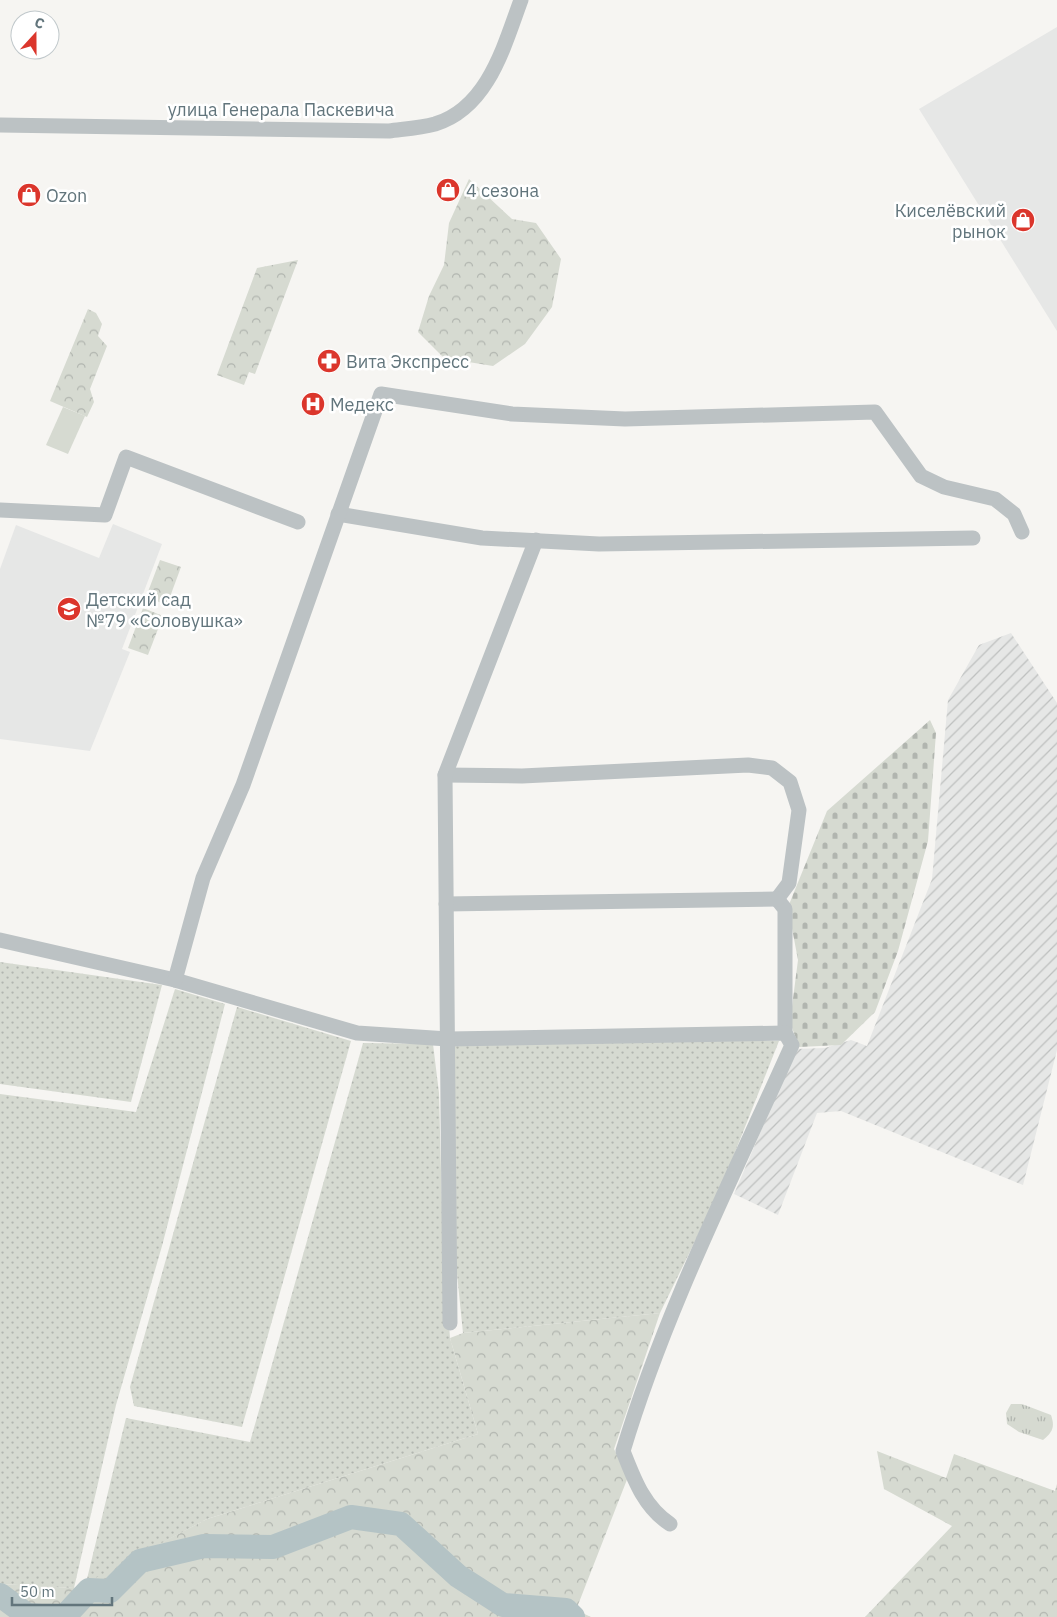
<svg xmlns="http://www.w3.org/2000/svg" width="1057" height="1617" viewBox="0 0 1057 1617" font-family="'IBM Plex Sans',sans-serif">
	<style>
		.built { fill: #e6e7e6 }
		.industrial { fill: url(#industrial-furrows) }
		.grass { fill: url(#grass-tufts) }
		.forest { fill: url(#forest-crowns) }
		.cemetery { fill: url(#cemetery-stones) }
		.garden { fill: url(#garden-dots) }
		.pitch { fill: #d6dad1 }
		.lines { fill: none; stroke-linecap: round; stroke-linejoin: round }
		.river { stroke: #b4c3c5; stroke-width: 24 }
		.minor { stroke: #bcc2c4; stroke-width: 15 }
		.labels { text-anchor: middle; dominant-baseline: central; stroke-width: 5; stroke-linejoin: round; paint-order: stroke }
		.street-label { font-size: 18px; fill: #62757c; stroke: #fff }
		.poi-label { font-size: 18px; fill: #62757c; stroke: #fff; text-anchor: start }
	</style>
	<defs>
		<pattern id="industrial-furrows" width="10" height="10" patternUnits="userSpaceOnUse" patternTransform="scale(1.25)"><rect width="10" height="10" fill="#e6e7e6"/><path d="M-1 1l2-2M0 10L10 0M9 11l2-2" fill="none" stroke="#bec0bf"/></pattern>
		<pattern id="grass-tufts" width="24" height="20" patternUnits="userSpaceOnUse" patternTransform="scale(1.25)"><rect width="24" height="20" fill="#d6dad1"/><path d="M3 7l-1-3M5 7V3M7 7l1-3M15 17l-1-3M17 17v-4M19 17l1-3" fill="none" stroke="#b1b5af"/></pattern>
		<pattern id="forest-crowns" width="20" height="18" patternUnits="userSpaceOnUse" patternTransform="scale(1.25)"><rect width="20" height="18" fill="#d6dad1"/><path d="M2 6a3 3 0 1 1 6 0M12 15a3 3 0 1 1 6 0" fill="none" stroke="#b1b5af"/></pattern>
		<pattern id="cemetery-stones" width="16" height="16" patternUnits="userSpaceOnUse" patternTransform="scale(1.25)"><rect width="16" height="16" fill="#d6dad1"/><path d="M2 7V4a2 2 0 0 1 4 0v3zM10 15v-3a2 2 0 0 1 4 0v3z" fill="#b1b5af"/></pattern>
		<pattern id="garden-dots" width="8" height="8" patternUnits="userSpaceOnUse" patternTransform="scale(1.25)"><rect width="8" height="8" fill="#d6dad1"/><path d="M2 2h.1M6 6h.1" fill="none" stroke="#b1b5af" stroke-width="1.8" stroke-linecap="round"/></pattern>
	</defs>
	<rect width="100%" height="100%" fill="#f6f5f2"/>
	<g class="built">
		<polygon points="1057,27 1057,331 919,109"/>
		<polygon points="113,524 162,544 122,649 130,652 90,751 0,739 0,569 16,525 99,558"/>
	</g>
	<polygon class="industrial" points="1011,633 1057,703 1057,1050 1023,1185 841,1111 817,1113 778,1215 734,1194 796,1049 825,1048 851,1040 867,1046 932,879 948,700 979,645"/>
	<path class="grass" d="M 1011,1404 L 1022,1404 L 1051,1415 C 1055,1427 1053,1432 1043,1440 L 1019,1432 L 1007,1424 L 1006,1413 Z"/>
	<g class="forest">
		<polygon points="469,179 512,219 536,223 561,259 552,307 525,344 493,366 444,358 418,332 429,296 444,265 449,223"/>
		<polygon points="298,260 255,374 249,372 244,385 217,375 257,268"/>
		<polygon points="88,309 96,313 102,324 98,336 107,346 90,389 94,402 87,417 50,401"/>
		<polygon points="160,560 181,567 167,605 146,597"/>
		<polygon points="143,608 163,616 148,655 128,648"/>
		<polygon points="660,1313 614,1449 628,1477 576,1610 591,1617 0,1617 0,1584 74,1588 207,1519 478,1434 450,1338 463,1333"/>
		<polygon points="877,1451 946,1478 954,1454 1055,1491 1057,1484 1057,1617 865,1617 952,1526 884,1489"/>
	</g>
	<polygon class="cemetery" points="930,720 936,733 928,841 898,951 875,1012 841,1045 799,1047 790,1022 798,960 788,907 827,811"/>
	<g class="garden">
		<polygon points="0,962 162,985 131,1102 0,1084"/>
		<polygon points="175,989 225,1004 162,1246 116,1405 74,1588 0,1584 0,1094 136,1112"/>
		<polygon points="237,1007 351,1041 242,1427 134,1406 130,1387"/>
		<polygon points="582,1039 779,1041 720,1190 660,1313 463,1333 455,1254 446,1044"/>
		<polygon points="363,1043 433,1044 439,1093 443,1248 450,1338 478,1434 207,1519 86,1583 126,1418 250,1442"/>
	</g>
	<polygon class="pitch" points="63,407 85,416 68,454 46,445"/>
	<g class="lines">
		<g class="river">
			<polyline points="0,1595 27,1615 56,1617"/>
			<polyline points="64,1617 89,1590 110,1591 140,1561 204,1546 273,1547 351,1517 401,1524 458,1576 503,1605 566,1610 573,1617"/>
		</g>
		<g class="minor">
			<path d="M 0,125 L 389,131 C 404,129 420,128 435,124 C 488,108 504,46 521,0"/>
			<polyline points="0,510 105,515 126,457 298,522"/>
			<polyline points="338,514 482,538 599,544 973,538"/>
			<polyline points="445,775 522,776 748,765 772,768 790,782 799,810 789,883 777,899"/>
			<polyline points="777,899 785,909 785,1033"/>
			<polyline points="446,904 777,899"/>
			<path d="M 0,940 L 175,980 L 357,1033 L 448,1039 L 785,1033 L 792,1045 C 732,1179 665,1311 623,1451 C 634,1479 644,1507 670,1524"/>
			<polyline points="175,980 203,878 243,785 381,394 512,414 625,419 875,412 921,476 944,487 995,499 1014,514 1022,532"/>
			<polyline points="450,1323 445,775 536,540"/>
		</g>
	</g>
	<defs>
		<g id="shop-disc" transform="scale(1.25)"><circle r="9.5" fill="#db362c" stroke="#fff"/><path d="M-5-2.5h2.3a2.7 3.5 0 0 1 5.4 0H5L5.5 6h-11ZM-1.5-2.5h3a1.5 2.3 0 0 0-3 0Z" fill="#fff"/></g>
		<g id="pharmacy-disc" transform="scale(1.25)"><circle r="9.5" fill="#db362c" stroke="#fff"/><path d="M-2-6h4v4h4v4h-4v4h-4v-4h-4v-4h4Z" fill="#fff"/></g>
		<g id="hospital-disc" transform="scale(1.25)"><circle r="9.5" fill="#db362c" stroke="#fff"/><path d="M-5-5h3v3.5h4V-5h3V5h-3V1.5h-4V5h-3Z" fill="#fff"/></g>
		<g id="school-disc" transform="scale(1.25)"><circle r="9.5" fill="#db362c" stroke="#fff"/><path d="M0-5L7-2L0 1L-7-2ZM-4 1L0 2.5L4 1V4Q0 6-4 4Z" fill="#fff"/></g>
	</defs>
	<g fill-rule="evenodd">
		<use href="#shop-disc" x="448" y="190"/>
		<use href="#shop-disc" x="29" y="195"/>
		<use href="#shop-disc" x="1023" y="220"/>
		<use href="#pharmacy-disc" x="329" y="361"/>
		<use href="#hospital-disc" x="313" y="404"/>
		<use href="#school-disc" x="69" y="609"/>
	</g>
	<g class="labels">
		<g class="street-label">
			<text x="281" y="109">улица Генерала Паскевича</text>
		</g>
		<g class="poi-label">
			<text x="466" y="190">4 сезона</text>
			<text x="46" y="195">Ozon</text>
			<text x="1006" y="210" text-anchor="end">Киселёвский<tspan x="1006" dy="21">рынок</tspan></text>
			<text x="346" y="361">Вита Экспресс</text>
			<text x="330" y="404">Медекс</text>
			<text x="86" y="599">Детский сад<tspan x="86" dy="21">№79 «Соловушка»</tspan></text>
		</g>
	</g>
	<g transform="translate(35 35) rotate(21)"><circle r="24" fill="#ffffff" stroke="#c0c8cb"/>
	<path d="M0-4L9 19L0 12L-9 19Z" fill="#db362c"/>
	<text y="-8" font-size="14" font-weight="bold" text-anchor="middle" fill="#62757c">С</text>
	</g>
	<path d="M12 1597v8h100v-8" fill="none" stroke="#62757c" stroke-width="2.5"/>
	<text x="20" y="1597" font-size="15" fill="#62757c" stroke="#ffffff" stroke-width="4" paint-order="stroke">50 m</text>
</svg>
